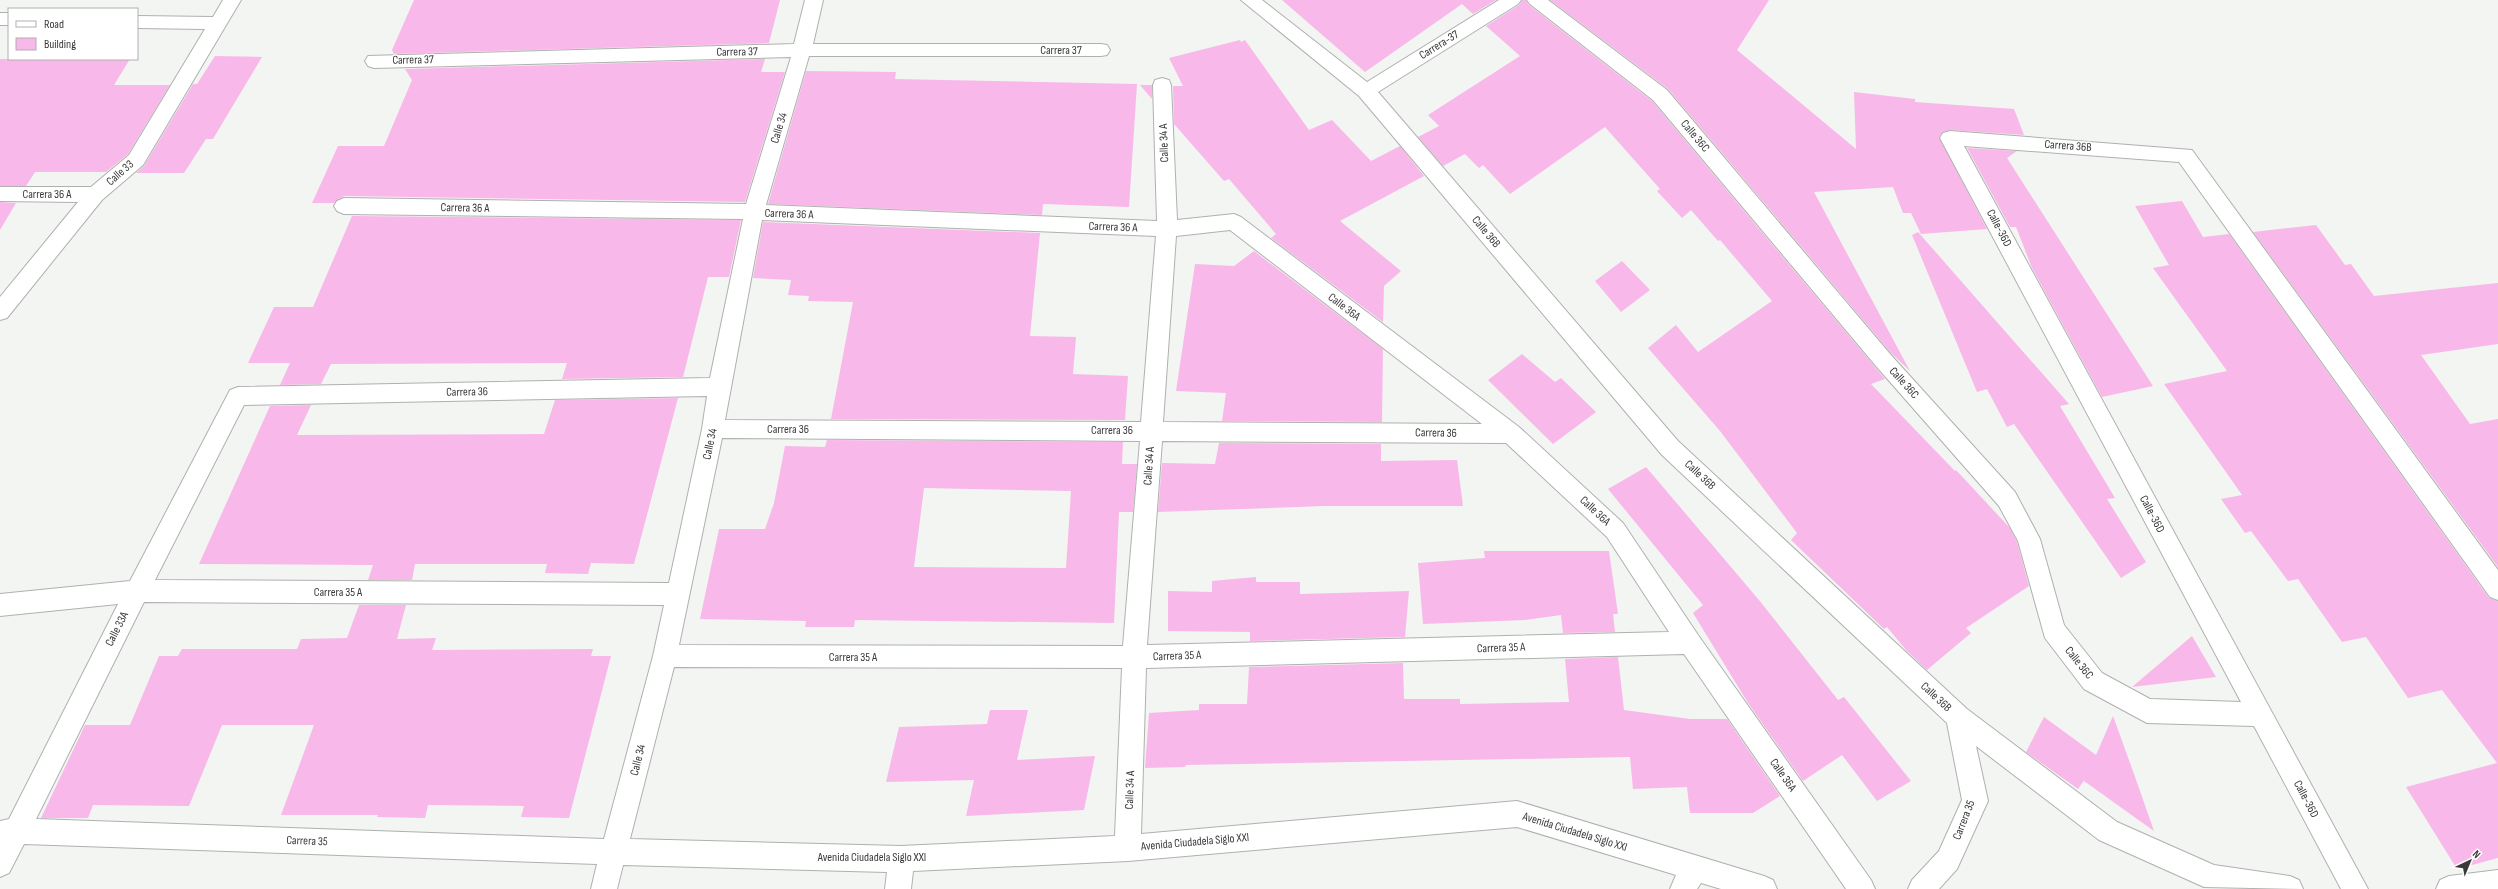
<svg xmlns="http://www.w3.org/2000/svg" width="2498" height="889" viewBox="0 0 2498 889" font-family="'Sofia Sans Condensed',sans-serif">
	<style>
		.building { fill: #f9b8ea; fill-rule: evenodd }
		.lines { fill: none; stroke-linecap: round; stroke-linejoin: round }
		.minor-casing { stroke: #aeb1ae; stroke-width: 2 }
		.minor { fill: #fff; fill-rule: evenodd }
		.labels { text-anchor: middle; dominant-baseline: central; stroke-width: 3; stroke-linejoin: round; paint-order: stroke }
		.street-label { font-size: 12px; fill: #383938; stroke: #fff }
	</style>
	<rect width="100%" height="100%" fill="#f2f5f2"/>
	<g class="building">
		<polygon points="414,0 780,0 769,43 394,54 392,50"/>
		<polygon points="1282,0 1496,0 1473,14 1462,4 1365,72"/>
		<polygon points="1522,0 1526,0 1529,5 1652,101 1885,379 1871,384 1955,471 1956,470 2010,528 2017,542 2029,586 1966,628 1971,633 1927,670 1906,650 1887,627 1884,629 1791,540 1797,533 1720,431 1648,348 1676,325 1698,352 1772,301 1720,240 1718,241 1691,210 1682,218 1657,191 1660,189 1605,127 1510,194 1483,165 1479,168 1465,154 1443,166 1418,137 1439,126 1428,115 1520,56 1486,26 1519,5"/>
		<polygon points="1550,0 1769,0 1737,50 1856,149 1854,92 1915,99 1915,102 2014,109 2024,135 1950,130 1943,132 1939,137 1987,229 1921,234 1911,213 1903,213 1893,187 1814,192 1910,371 1891,353 1668,89"/>
		<polygon points="1240,40 1241,42 1245,40 1309,130 1332,120 1371,161 1400,146 1424,176 1340,221 1401,271 1384,286 1383,322 1271,238 1276,234 1229,179 1224,181 1174,124 1173,86 1183,86 1169,58"/>
		<polygon points="215,56 262,57 213,139 206,139 184,173 136,173 144,166 193,84 197,84"/>
		<polygon points="0,59 130,59 114,85 170,85 128,154 106,172 35,172 26,186 0,186"/>
		<polygon points="765,59 761,72 785,72 745,202 344,196 334,203 312,203 338,146 384,146 412,80 405,69"/>
		<polygon points="806,71 896,72 895,79 1137,84 1129,207 1043,204 1042,215 768,204"/>
		<polygon points="1140,85 1152,85 1152,99"/>
		<polygon points="1967,148 2017,151 2007,158 2153,386 2102,397 2032,268 2016,227 2010,227"/>
		<polygon points="2182,201 2203,237 2229,234 2489,598 2498,601 2498,858 2457,869 2406,787 2497,763 2442,690 2408,698 2366,637 2342,642 2298,579 2288,581 2251,531 2245,533 2221,499 2242,495 2164,384 2227,371 2153,268 2169,265 2135,206"/>
		<polygon points="0,202 16,203 0,230"/>
		<polygon points="352,216 741,220 729,277 708,277 683,377 562,379 567,363 331,364 321,384 280,385 290,363 248,363 274,307 313,307"/>
		<polygon points="763,222 1040,233 1030,336 1076,337 1073,374 1128,376 1125,420 831,419 853,302 808,301 809,296 788,295 791,280 753,278"/>
		<polygon points="2316,225 2345,265 2351,264 2374,296 2498,283 2498,344 2421,355 2470,424 2498,419 2498,567 2253,232"/>
		<polygon points="1918,232 2069,404 2060,406 2115,498 2107,499 2146,562 2121,578 2014,424 2007,427 1987,389 1977,392 1912,235"/>
		<polygon points="1254,251 1383,349 1382,422 1222,421 1226,393 1176,391 1195,264 1234,266"/>
		<polygon points="1622,261 1650,290 1621,312 1595,281"/>
		<polygon points="1522,354 1555,382 1561,378 1596,412 1553,444 1488,380"/>
		<polygon points="678,398 634,564 591,563 588,574 545,573 547,564 415,564 412,580 368,580 373,565 199,564 270,406 311,405 297,435 544,434 555,400"/>
		<path d="M 827,440 L 1123,442 L 1122,464 L 1137,464 L 1133,512 L 1119,512 L 1114,623 L 855,620 L 854,627 L 805,627 L 806,621 L 700,619 L 719,529 L 765,529 L 774,503 L 785,446 L 825,447 ZM 924,488 L 1071,491 L 1066,568 L 914,567 Z"/>
		<polygon points="1219,443 1381,444 1381,461 1457,460 1463,506 1324,506 1158,512 1162,463 1215,464"/>
		<polygon points="1646,467 1759,600 1838,700 1844,697 1911,781 1877,801 1842,755 1803,781 1748,703 1693,613 1703,605 1608,489"/>
		<polygon points="1484,551 1609,551 1618,614 1613,614 1615,632 1563,633 1561,615 1525,620 1423,624 1418,563 1485,558"/>
		<polygon points="1256,577 1256,582 1300,582 1300,594 1409,591 1405,637 1250,641 1250,632 1168,631 1168,591 1212,592 1212,581"/>
		<polygon points="359,605 406,605 397,639 436,638 432,650 593,649 591,656 611,656 569,818 521,817 524,806 428,805 425,818 377,817 378,815 281,815 314,725 222,725 189,806 93,805 88,818 41,818 85,725 130,725 159,656 178,656 182,649 297,649 301,639 347,638"/>
		<polygon points="2192,636 2216,677 2132,687"/>
		<polygon points="1618,657 1624,710 1690,719 1727,719 1780,796 1753,813 1690,813 1687,787 1633,789 1630,757 1186,765 1185,767 1145,768 1149,713 1199,710 1199,704 1247,704 1249,667 1403,663 1404,699 1460,699 1460,704 1569,702 1565,659"/>
		<polygon points="990,710 1028,710 1017,760 1095,756 1084,810 966,816 974,780 886,782 899,727 987,724"/>
		<polygon points="2113,716 2134,774 2154,831 2084,781 2085,779 2078,789 2026,752 2044,717 2096,755"/>
	</g>
	<g class="lines">
		<g class="minor-casing">
			<g id="minor">
				<polygon points="223,0 241,0 143,165 102,200 7,318 0,320 0,297 78,202 0,201 0,187 91,187 129,155 205,29 137,28 137,16 213,17"/>
				<path d="M 805,0 L 823,0 L 813,44 L 1101,44 L 1107,45 L 1110,50 L 1107,55 L 1101,56 L 809,56 L 766,205 L 1157,221 L 1153,85 L 1155,80 L 1162,78 L 1169,80 L 1171,85 L 1177,220 L 1234,214 L 1241,217 L 1519,427 L 1623,523 L 1698,635 L 1871,880 L 1875,889 L 1846,889 L 1684,654 L 1146,668 L 1141,834 L 1517,801 L 1764,876 L 1773,880 L 1777,889 L 1721,889 L 1701,883 L 1697,889 L 1670,889 L 1676,875 L 1517,827 L 1128,861 L 913,871 L 911,889 L 885,889 L 887,872 L 623,865 L 617,889 L 591,889 L 597,864 L 24,844 L 9,873 L 0,877 L 0,821 L 9,819 L 118,604 L 0,616 L 0,594 L 130,581 L 230,390 L 238,387 L 710,378 L 743,219 L 344,214 L 337,211 L 334,206 L 337,201 L 344,198 L 746,204 L 791,57 L 374,68 L 368,66 L 365,61 L 368,56 L 794,44 ZM 762,220 L 1156,236 L 1141,422 L 725,420 ZM 1230,230 L 1482,424 L 1163,422 L 1176,236 ZM 707,396 L 702,429 L 669,583 L 155,580 L 244,405 ZM 722,438 L 1140,441 L 1123,646 L 679,645 ZM 1162,441 L 1506,443 L 1607,537 L 1669,632 L 1147,645 ZM 144,602 L 664,605 L 653,656 L 604,839 L 36,819 ZM 674,667 L 1122,668 L 1115,836 L 901,846 L 630,839 Z"/>
				<polygon points="1241,0 1262,0 1367,82 1499,0 1521,0 1518,4 1378,92 1678,441 1967,709 2117,822 2214,865 2290,876 2299,880 2303,889 2204,887 2099,840 1976,746 1988,801 1957,869 1939,889 1908,889 1912,880 1939,851 1962,800 1947,723 1662,455 1359,96"/>
				<polygon points="1527,0 1548,0 1667,90 1890,354 2015,492 2040,539 2064,625 2102,673 2150,699 2241,702 1940,138 1943,133 1950,131 2192,150 2498,570 2498,600 2490,597 2179,162 1964,146 2368,889 2341,889 2254,726 2147,723 2084,689 2045,638 2018,541 1999,506 1876,366 1653,100 1530,4"/>
				<rect x="0" y="13" width="9" height="12"/>
				<polygon points="2498,870 2498,889 2436,889 2440,880 2449,876"/>
			</g>
		</g>
		<use href="#minor" class="minor"/>
	</g>
	<g class="labels">
		<g class="street-label">
			<text transform="translate(1439 45) rotate(-32)">Carrera-37</text>
			<text x="1061" y="50">Carrera 37</text>
			<text transform="translate(737 52) rotate(-1)">Carrera 37</text>
			<text transform="translate(413 60) rotate(-1)">Carrera 37</text>
			<text transform="translate(779 128) rotate(-73)">Calle 34</text>
			<text transform="translate(1695 136) rotate(50)">Calle 36C</text>
			<text transform="translate(1164 143) rotate(-92)">Calle 34 A</text>
			<text transform="translate(2068 146) rotate(4)">Carrera 36B</text>
			<text transform="translate(120 173) rotate(-41)">Calle 33</text>
			<text x="47" y="194">Carrera 36 A</text>
			<text transform="translate(465 208) rotate(1)">Carrera 36 A</text>
			<text transform="translate(789 214) rotate(2)">Carrera 36 A</text>
			<text transform="translate(1113 227) rotate(2)">Carrera 36 A</text>
			<text transform="translate(1999 228) rotate(62)">Calle-36D</text>
			<text transform="translate(1486 232) rotate(50)">Calle 36B</text>
			<text transform="translate(1344 307) rotate(37)">Calle 36A</text>
			<text transform="translate(1904 383) rotate(48)">Calle 36C</text>
			<text transform="translate(467 392) rotate(-1)">Carrera 36</text>
			<text x="788" y="429">Carrera 36</text>
			<text x="1112" y="430">Carrera 36</text>
			<text transform="translate(1436 433) rotate(1)">Carrera 36</text>
			<text transform="translate(710 444) rotate(-78)">Calle 34</text>
			<text transform="translate(1149 466) rotate(-86)">Calle 34 A</text>
			<text transform="translate(1700 475) rotate(43)">Calle 36B</text>
			<text transform="translate(1595 511) rotate(43)">Calle 36A</text>
			<text transform="translate(2152 514) rotate(62)">Calle-36D</text>
			<text x="338" y="592">Carrera 35 A</text>
			<text transform="translate(117 629) rotate(-63)">Calle 33A</text>
			<text transform="translate(1501 648) rotate(-2)">Carrera 35 A</text>
			<text transform="translate(1177 656) rotate(-2)">Carrera 35 A</text>
			<text x="853" y="657">Carrera 35 A</text>
			<text transform="translate(2079 663) rotate(51)">Calle 36C</text>
			<text transform="translate(1936 697) rotate(43)">Calle 36B</text>
			<text transform="translate(638 760) rotate(-76)">Calle 34</text>
			<text transform="translate(1783 775) rotate(55)">Calle 36A</text>
			<text transform="translate(1130 790) rotate(-88)">Calle 34 A</text>
			<text transform="translate(2306 799) rotate(62)">Calle-36D</text>
			<text transform="translate(1964 820) rotate(-69)">Carrera 35</text>
			<text transform="translate(1575 832) rotate(17)">Avenida Ciudadela Siglo XXI</text>
			<text transform="translate(307 841) rotate(2)">Carrera 35</text>
			<text transform="translate(1195 842) rotate(-5)">Avenida Ciudadela Siglo XXI</text>
			<text x="872" y="857">Avenida Ciudadela Siglo XXI</text>
		</g>
	</g>
	<rect x="8" y="8" width="130" height="52" fill="#ffffff" stroke="#afb0af"/>
	<rect x="16" y="21" width="20" height="6" fill="#ffffff" stroke="#afb0af"/>
	<text x="44" y="28" font-size="12" fill="#383938">Road</text>
	<rect x="16" y="38" width="20" height="12" fill="#f9b8ea" stroke="#afb0af"/>
	<text x="44" y="48" font-size="12" fill="#383938">Building</text>
	<g transform="translate(2470 861) rotate(44)" stroke="#ffffff" stroke-width="3" paint-order="stroke">
	<path d="M0-3L7 15L0 10L-7 15Z" fill="#383938"/>
	<text y="-6" font-size="11" font-weight="bold" text-anchor="middle" fill="#383938">N</text>
	</g>
</svg>
